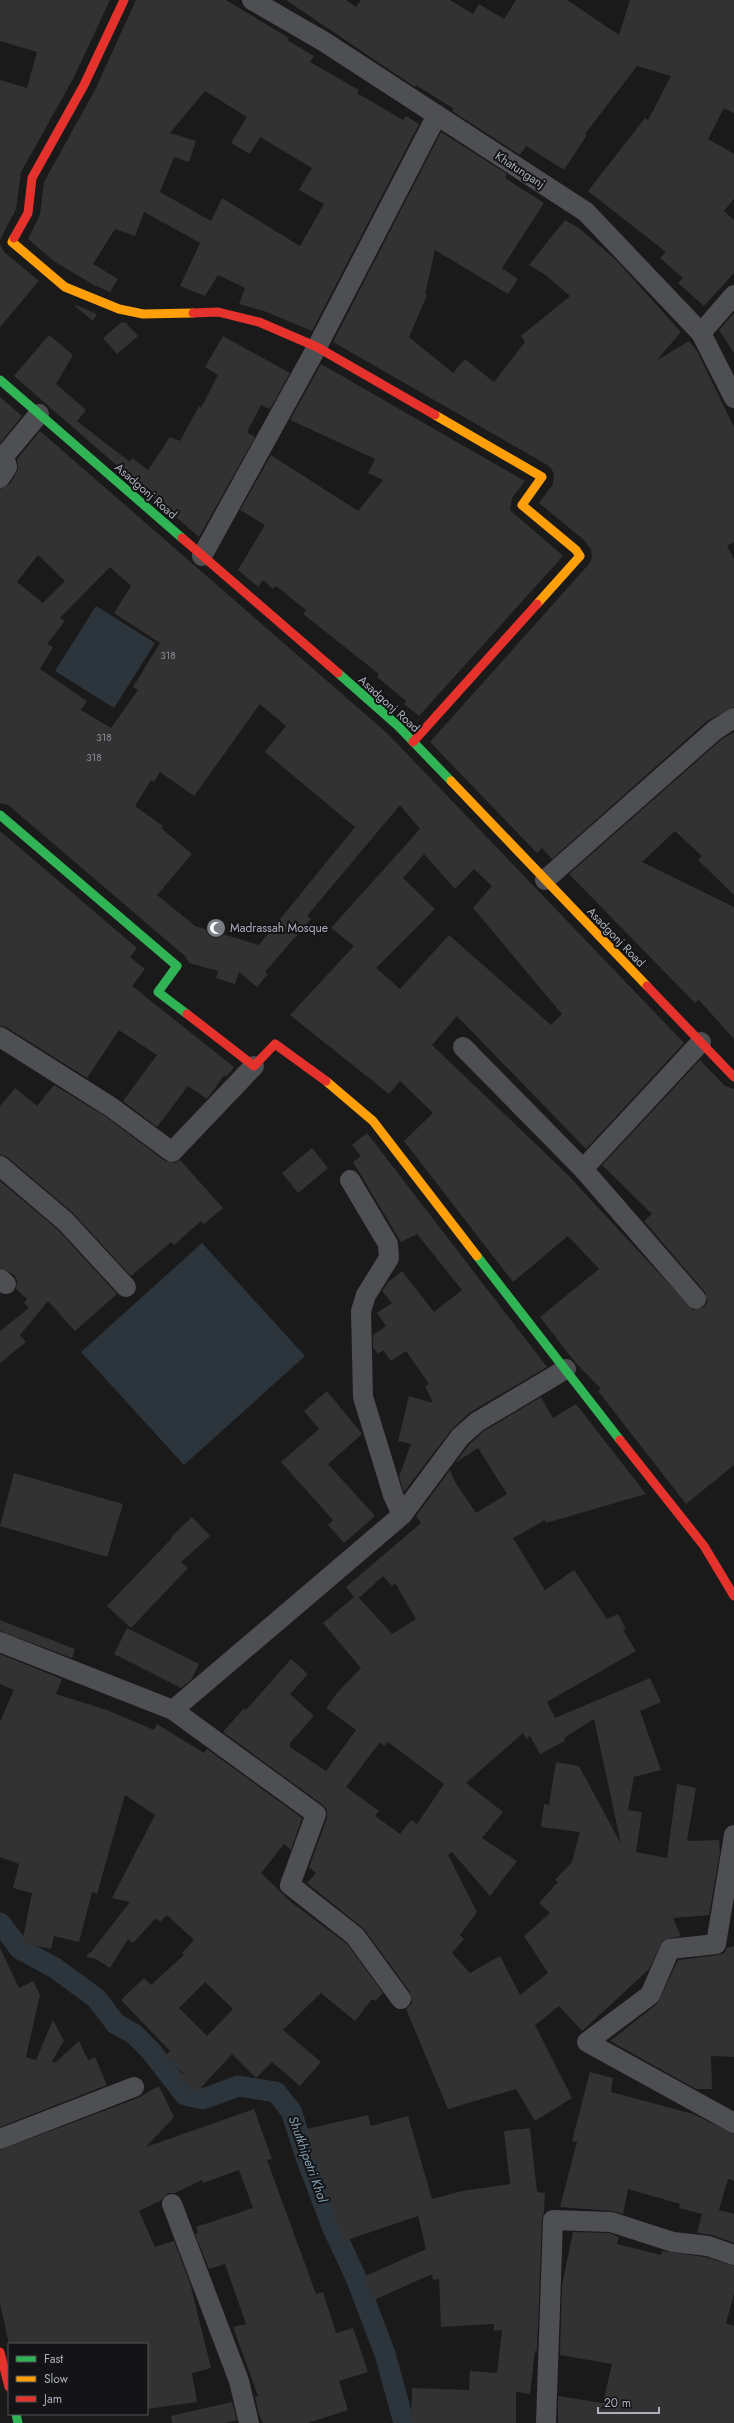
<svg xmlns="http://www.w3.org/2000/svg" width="734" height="2423" viewBox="0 0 734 2423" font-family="Jost,sans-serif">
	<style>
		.water { fill: #2c353c }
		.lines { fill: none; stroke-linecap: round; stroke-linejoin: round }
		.canal { stroke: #2c353c; stroke-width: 21 }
		.building { fill: #323232; fill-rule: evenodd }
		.street { stroke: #4e4f53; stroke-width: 20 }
		.fast { stroke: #30b455; stroke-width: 9 }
		.slow { stroke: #ff9f0a; stroke-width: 9 }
		.jam { stroke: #e5322d; stroke-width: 9 }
		.labels { text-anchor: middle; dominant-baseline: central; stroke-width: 4; stroke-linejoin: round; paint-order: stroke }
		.number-label { font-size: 10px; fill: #8d9099 }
		.street-label { font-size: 12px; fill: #abb0bb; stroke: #141416 }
		.poi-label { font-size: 12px; fill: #abb0bb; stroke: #141416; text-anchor: start }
		.water-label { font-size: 13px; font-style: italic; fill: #82a0b5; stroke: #141416 }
	</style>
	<rect width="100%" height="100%" fill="#1a1a1a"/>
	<g class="water">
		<polygon points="96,606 155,643 114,708 55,671"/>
		<polygon points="202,1243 305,1356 184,1465 81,1352"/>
	</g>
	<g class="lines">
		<polyline class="canal" points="0,1923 20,1949 55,1968 96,1998 116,2024 134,2034 151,2051 185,2095 203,2099 238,2086 276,2092 291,2111 307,2160 332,2226 357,2280 385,2354 404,2423"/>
	</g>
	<g class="building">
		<polygon points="0,0 110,0 73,79 21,172 16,209 0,240 0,80 27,88 37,52 0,41"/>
		<path d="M 136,0 L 226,0 L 289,38 L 287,40 L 314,56 L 310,62 L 359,90 L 357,93 L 403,120 L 406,116 L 419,124 L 312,331 L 264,311 L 239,304 L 245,288 L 218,275 L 205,296 L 180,286 L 200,243 L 144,212 L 135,236 L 115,229 L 93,264 L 118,279 L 110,292 L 94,285 L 55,262 L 28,239 L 40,215 L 44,182 L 95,90 ZM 205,91 L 247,117 L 231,143 L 250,154 L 260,137 L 312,168 L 299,190 L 324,204 L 300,246 L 222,198 L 211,221 L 160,192 L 174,157 L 189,162 L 196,141 L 170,133 Z"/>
		<polygon points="286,0 346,0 356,7 361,0 450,0 473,14 479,4 504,19 516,0 567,0 619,35 630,0 734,0 734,113 724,108 708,139 734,154 734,199 724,211 734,220 734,273 704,306 678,283 683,278 660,258 666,252 588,191 645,118 648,120 671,76 637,66 585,134 587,135 564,170 526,146 520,155 452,111 454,109 416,85 415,87"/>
		<polygon points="441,132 507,174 505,178 544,203 502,268 518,279 508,294 435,250 425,294 427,295 409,337 453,373 465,359 494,382 525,342 521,336 570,296 547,276 529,265 565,220 579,228 617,261 681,332 656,361 689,341 697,351 734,427 734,542 727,546 734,559 734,707 707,721 552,859 542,848 537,853 430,742 589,564 592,559 591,549 584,540 539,503 553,484 554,473 549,466 333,342"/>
		<polygon points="0,244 4,252 39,281 0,327"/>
		<polygon points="76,305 97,314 93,321 75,306"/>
		<polygon points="734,313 734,353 719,330"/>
		<polygon points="122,322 126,323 138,336 117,354 103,338"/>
		<polygon points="49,335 73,355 56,384 86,410 77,421 130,462 132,458 148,470 170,437 180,441 199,406 201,408 218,375 205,367 223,336 290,373 270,409 261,405 247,432 255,437 199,537 14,376"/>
		<polygon points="321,364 525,481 512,498 510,510 563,556 419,716 404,704 406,701 377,677 379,674 303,614 306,610 276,586 273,589 263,580 258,587 238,570 265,525 240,510 271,455 358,511 383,480 368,473 375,459 290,420"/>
		<polygon points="0,397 22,416 0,443"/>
		<path d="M 40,431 L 388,734 L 684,1043 L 586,1149 L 457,1016 L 432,1045 L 567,1174 L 693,1310 L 704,1307 L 707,1302 L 705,1292 L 644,1221 L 652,1214 L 602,1165 L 700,1060 L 725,1086 L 734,1089 L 734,1465 L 686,1504 L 598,1391 L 601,1389 L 575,1362 L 540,1317 L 599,1269 L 568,1236 L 513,1282 L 404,1141 L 433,1113 L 400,1081 L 389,1094 L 290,1015 L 354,946 L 331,928 L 420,829 L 400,805 L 307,916 L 311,919 L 265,972 L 268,974 L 257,987 L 239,972 L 235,984 L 216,978 L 218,971 L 189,963 L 185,956 L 8,805 L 0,803 L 0,489 L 10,484 L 18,469 L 17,459 ZM 38,555 L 65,581 L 43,603 L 17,582 ZM 110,567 L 131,586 L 114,613 L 160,643 L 133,687 L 138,690 L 111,728 L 81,710 L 87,701 L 40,669 L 53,647 L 47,644 L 65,621 L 60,618 ZM 260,704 L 286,726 L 265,752 L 355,827 L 259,945 L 195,926 L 157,895 L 192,854 L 161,828 L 163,826 L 135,806 L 151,780 L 154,782 L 160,772 L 194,796 ZM 424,854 L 455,889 L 474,869 L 492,886 L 473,908 L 562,1014 L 551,1025 L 449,935 L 400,989 L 376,968 L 435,909 L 403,878 Z"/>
		<polygon points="734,732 734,895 698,860 702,856 675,831 642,862 734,907 734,1039 699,1000 695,1003 569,874 722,739"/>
		<polygon points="0,831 137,948 130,957 145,969 132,986 234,1067 226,1077 224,1075 207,1099 188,1086 157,1127 123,1101 157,1055 119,1030 87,1078 6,1027 0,1026"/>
		<polygon points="54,1085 105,1116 165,1161 175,1163 180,1160 223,1208 204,1224 201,1221 174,1245 171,1242 131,1276 72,1212 7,1157 0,1155 0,1106 15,1088 37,1106"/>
		<polygon points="367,1133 547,1367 469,1413 451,1430 404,1492 399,1477 411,1444 398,1441 409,1396 433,1403 425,1386 429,1384 406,1351 391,1361 383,1350 378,1354 373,1347 373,1335 386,1326 377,1313 392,1303 382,1291 388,1282 402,1271 434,1312 462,1290 417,1234 401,1242 353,1162 361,1156 352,1145"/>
		<polygon points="312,1148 328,1168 298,1193 282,1173"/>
		<polygon points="0,1181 57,1229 117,1294 75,1331 48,1301 20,1335 26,1342 0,1363 0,1331 29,1308 24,1303 27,1299 16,1289 17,1280 14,1275 0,1268"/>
		<polygon points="327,1391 362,1434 328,1464 375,1516 344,1543 328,1525 333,1520 281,1462 319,1429 304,1411"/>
		<path d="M 541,1397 L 553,1418 L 576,1404 L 646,1494 L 546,1523 L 545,1520 L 513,1538 L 545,1590 L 574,1570 L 607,1619 L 618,1614 L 626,1629 L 623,1630 L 636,1651 L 547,1702 L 555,1718 L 650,1678 L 661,1702 L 640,1711 L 661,1770 L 634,1777 L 628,1810 L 642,1812 L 636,1852 L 667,1858 L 677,1784 L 696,1788 L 687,1841 L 719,1840 L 720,1852 L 709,1915 L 673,1918 L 681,1936 L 663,1940 L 649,1969 L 582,2031 L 559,2006 L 535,2025 L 572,2098 L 535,2121 L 516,2089 L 448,2109 L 406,2009 L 412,2003 L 410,1992 L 364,1929 L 307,1883 L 316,1873 L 309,1867 L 327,1818 L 327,1810 L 323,1805 L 223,1732 L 244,1708 L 246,1710 L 291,1659 L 308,1674 L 290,1694 L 314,1716 L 290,1743 L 290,1747 L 326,1771 L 356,1730 L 326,1708 L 337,1693 L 361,1668 L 323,1623 L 354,1597 L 346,1587 L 421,1523 L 416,1516 L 450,1470 L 455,1482 L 476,1513 L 507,1494 L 478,1448 L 455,1463 L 469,1445 L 484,1431 ZM 383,1576 L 392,1586 L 395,1583 L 416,1619 L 392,1634 L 359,1598 ZM 594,1719 L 621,1844 L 579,1766 L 556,1762 L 549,1805 L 544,1804 L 541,1827 L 580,1832 L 572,1862 L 555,1880 L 558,1882 L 539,1903 L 550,1913 L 524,1936 L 548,1973 L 520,1995 L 500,1956 L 470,1973 L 452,1953 L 464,1939 L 460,1935 L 477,1912 L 448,1855 L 452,1852 L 490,1896 L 517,1861 L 482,1838 L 503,1812 L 466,1783 L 523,1733 L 526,1739 L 530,1736 L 540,1754 L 565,1741 L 564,1738 ZM 380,1742 L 384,1746 L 388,1742 L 444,1784 L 417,1824 L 411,1820 L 400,1834 L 375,1816 L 379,1811 L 346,1787 Z"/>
		<polygon points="14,1473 123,1504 107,1557 0,1526"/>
		<polygon points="192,1517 210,1536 181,1562 188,1568 131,1628 107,1606 172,1538 171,1537"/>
		<polygon points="0,1620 75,1649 72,1658 0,1631"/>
		<polygon points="127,1628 199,1664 191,1680 181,1688 114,1654"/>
		<path d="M 0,1654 L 62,1679 L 56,1694 L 107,1710 L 154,1730 L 157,1724 L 204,1753 L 207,1749 L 302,1818 L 291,1850 L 284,1844 L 261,1873 L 291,1902 L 347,1944 L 383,1993 L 375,2001 L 372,1999 L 355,2021 L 321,1993 L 283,2030 L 321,2062 L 300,2086 L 272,2062 L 256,2078 L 232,2054 L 196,2093 L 178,2077 L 184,2074 L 165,2056 L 170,2051 L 121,2000 L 144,1978 L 151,1985 L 184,1955 L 182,1953 L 194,1940 L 167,1915 L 160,1922 L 156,1918 L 133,1943 L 128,1939 L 110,1968 L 96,1959 L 87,1957 L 87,1954 L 91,1952 L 130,1902 L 112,1898 L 155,1815 L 125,1795 L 97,1894 L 92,1892 L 79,1942 L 54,1936 L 51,1949 L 22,1943 L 32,1893 L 13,1888 L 19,1864 L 0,1857 L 0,1722 L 14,1690 L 0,1684 ZM 205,1982 L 233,2009 L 207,2036 L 179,2008 Z"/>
		<polygon points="734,1946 734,2057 711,2056 712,2089 696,2089 610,2041 657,2004 678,1960 717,1955 724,1953 727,1948"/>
		<polygon points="0,1948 19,1988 33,1981 40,1995 26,2057 36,2060 53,2020 64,2041 52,2061 55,2063 79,2041 88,2060 95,2057 107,2085 0,2127"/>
		<polygon points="590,2072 613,2078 611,2092 693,2114 734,2134 734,2181 728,2179 719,2210 734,2214 734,2243 712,2235 697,2233 702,2214 679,2208 680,2204 628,2189 623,2214 612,2211 560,2207 577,2142 572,2141"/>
		<polygon points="159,2086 174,2117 146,2147 254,2109 272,2159 267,2160 316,2294 323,2292 336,2333 353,2328 368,2372 339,2381 348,2410 308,2423 263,2423 259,2415 255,2397 258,2396 233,2327 246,2324 225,2264 209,2269 195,2234 198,2233 196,2227 253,2208 239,2170 203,2183 202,2180 175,2193 168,2193 162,2200 139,2211 155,2247 174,2241 190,2283 211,2368 192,2373 197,2402 147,2409 147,2344 9,2344 0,2303 0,2150 138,2098"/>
		<polygon points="368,2115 371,2126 408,2116 432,2199 462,2191 510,2184 504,2131 530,2128 537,2192 545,2193 544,2213 542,2220 537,2351 535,2351 530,2394 516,2392 516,2423 411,2423 412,2388 469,2390 470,2371 497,2373 502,2330 494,2331 494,2324 441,2327 439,2279 433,2280 432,2274 374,2300 363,2277 426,2249 418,2216 344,2241 316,2158 313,2159 307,2129"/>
		<polygon points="573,2232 609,2233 619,2237 617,2244 661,2255 662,2251 705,2257 734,2266 734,2294 726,2323 734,2326 734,2423 558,2423 558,2396 603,2403 612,2364 560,2355 562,2285"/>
		<polygon points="232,2402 237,2420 225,2423 172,2423 171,2416"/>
	</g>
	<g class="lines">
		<g class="street">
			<polyline points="252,0 323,41 586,212 701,333 734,398"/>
			<polyline points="701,333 734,295"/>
			<polyline points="0,478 7,467 4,456 39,414"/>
			<polyline points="202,556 317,347 437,115"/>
			<polyline points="545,880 715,730 734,718"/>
			<polyline points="0,1037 111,1107 172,1152 254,1066"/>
			<polyline points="463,1047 583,1169 696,1299"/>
			<polyline points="0,1166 65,1221 126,1287"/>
			<polyline points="583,1169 701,1042"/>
			<polyline points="350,1180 388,1244 389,1258 366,1295 361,1311 363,1397 393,1495 402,1515"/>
			<polyline points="0,1279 6,1284"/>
			<polyline points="0,1642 173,1710 316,1814 290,1885 355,1936 401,1999"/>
			<polyline points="173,1710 402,1515 460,1437 477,1422 566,1369"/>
			<polyline points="734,1835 716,1944 670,1949 650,1995 587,2042 734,2123"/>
			<polyline points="0,2139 134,2087"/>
			<polyline points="172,2204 239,2381 249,2423"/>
			<polyline points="546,2423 553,2220 611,2222 673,2242 708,2246 734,2255"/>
		</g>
		<g class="fast">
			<polyline points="0,380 182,538"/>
			<polyline points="338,673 397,725 451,781"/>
			<polyline points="0,815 177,966 158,992 187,1014"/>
			<polyline points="477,1256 620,1440"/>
			<polyline points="16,2414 18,2423"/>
		</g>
		<g class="slow">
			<polyline points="14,238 12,242 65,287 119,309 143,314 193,313"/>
			<polyline points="435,415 542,477 522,505 576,550 580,556 537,604"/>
			<polyline points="451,781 647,986"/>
			<polyline points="326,1081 373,1121 477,1256"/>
		</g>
		<g class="jam">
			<polyline points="14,238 28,213 32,178 84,85 124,0"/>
			<polyline points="193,313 218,312 259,322 317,347 435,415"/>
			<polyline points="182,538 338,673"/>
			<polyline points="413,742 537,604"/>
			<polyline points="647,986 734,1077"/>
			<polyline points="187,1014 254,1066 275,1044 326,1081"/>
			<polyline points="620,1440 704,1546 734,1596"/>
			<polyline points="0,2352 9,2387"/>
		</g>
	</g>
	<defs>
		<g id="mosque-disc" transform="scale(1)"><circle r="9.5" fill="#787c83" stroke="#141416"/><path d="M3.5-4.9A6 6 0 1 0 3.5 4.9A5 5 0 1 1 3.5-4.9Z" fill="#fff"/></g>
	</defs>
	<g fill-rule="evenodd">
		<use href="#mosque-disc" x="216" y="928"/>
	</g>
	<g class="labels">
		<g class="number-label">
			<text x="168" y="655">318</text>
			<text x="104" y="737">318</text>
			<text x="94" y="757">318</text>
		</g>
		<g class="street-label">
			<text transform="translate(520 170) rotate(33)">Khatunganj</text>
			<text transform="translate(146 491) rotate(41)">Asadgonj Road</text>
			<text transform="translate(389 704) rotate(42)">Asadgonj Road</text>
			<text transform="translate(616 937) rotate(46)">Asadgonj Road</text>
		</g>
		<g class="poi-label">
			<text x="230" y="928">Madrassah Mosque</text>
		</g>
		<g class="water-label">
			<text transform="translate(308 2159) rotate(70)">Shutkhipetri Khal</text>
		</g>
	</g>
	<rect x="8" y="2343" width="140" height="72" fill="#141416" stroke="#505258"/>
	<rect x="16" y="2356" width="20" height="6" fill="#30b455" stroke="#505258"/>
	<text x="44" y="2363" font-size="12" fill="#abb0bb">Fast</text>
	<rect x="16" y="2376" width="20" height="6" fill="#ff9f0a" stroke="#505258"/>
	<text x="44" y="2383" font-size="12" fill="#abb0bb">Slow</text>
	<rect x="16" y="2396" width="20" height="6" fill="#e5322d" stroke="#505258"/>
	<text x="44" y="2403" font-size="12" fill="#abb0bb">Jam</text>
	<path d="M598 2407v6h61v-6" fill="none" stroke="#abb0bb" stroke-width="2"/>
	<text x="604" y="2407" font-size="12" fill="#abb0bb" stroke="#141416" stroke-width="3" paint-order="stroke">20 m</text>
</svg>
